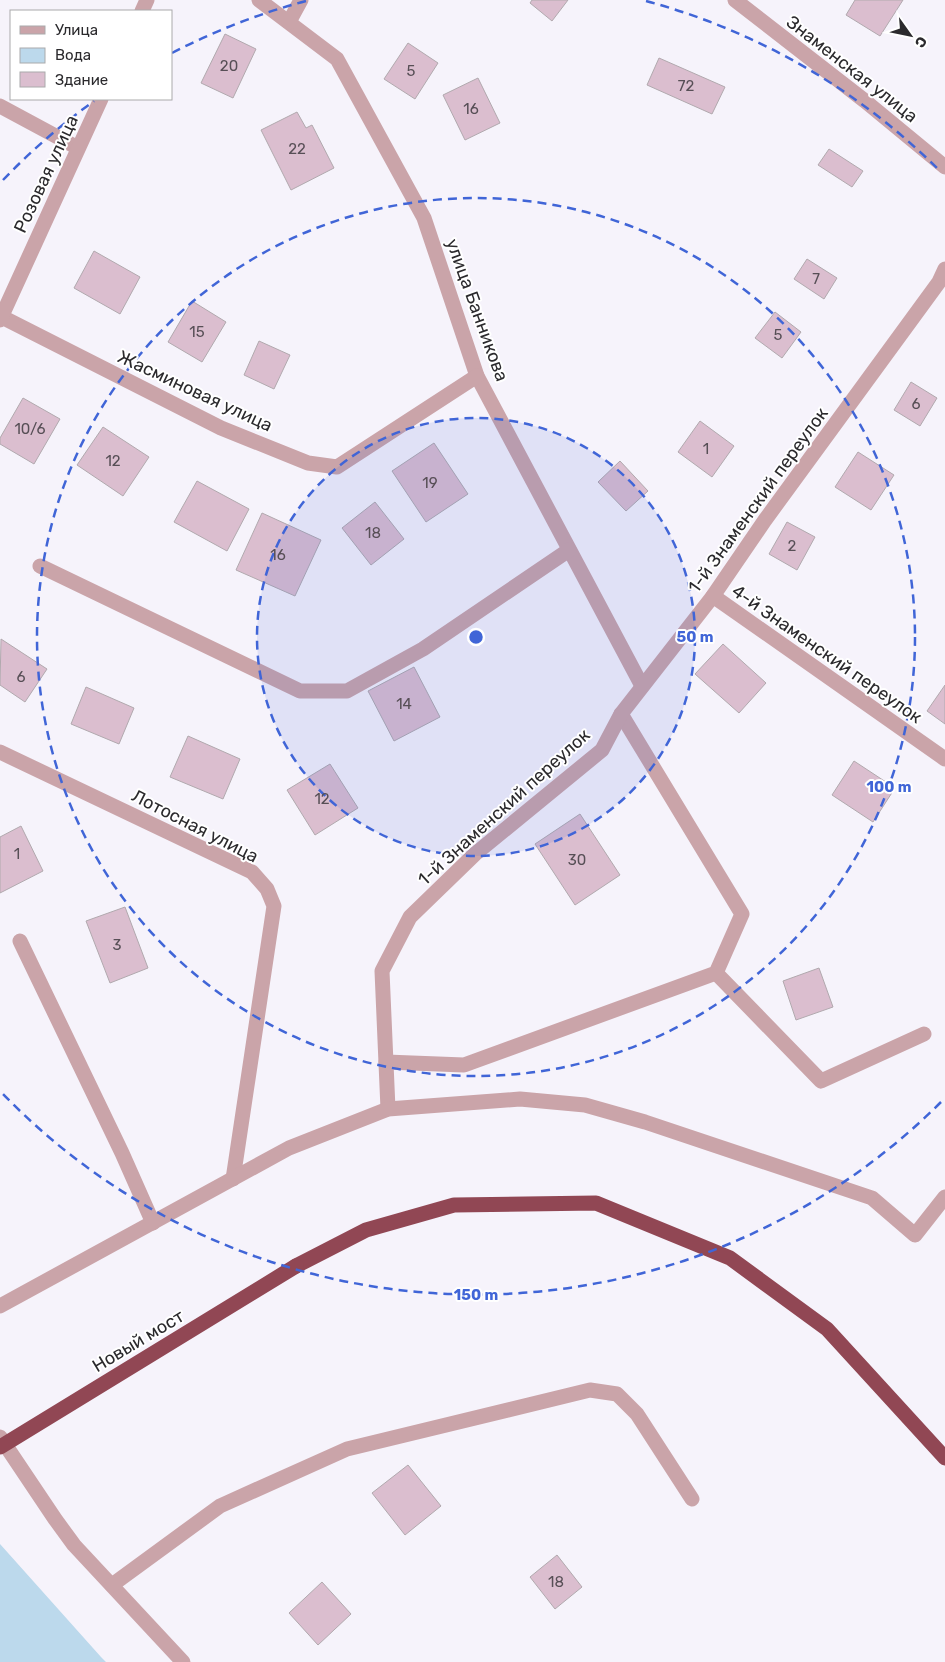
<svg xmlns="http://www.w3.org/2000/svg" width="945" height="1662" viewBox="0 0 945 1662" font-family="Rubik,sans-serif">
	<style>
		.water { fill: #bcd9ec }
		.building { fill: #dbbecf; stroke: #b1a9ae }
		.lines { fill: none; stroke-linecap: round; stroke-linejoin: round }
		.minor { stroke: #caa4a9; stroke-width: 15 }
		.highway { stroke: #914754; stroke-width: 15 }
		.highway-bridge { stroke: #914754; stroke-width: 15 }
		.ring { fill: none; stroke: #4065d7; stroke-width: 2.5; stroke-dasharray: 9 6 }
		.labels { text-anchor: middle; dominant-baseline: central; stroke-width: 4; stroke-linejoin: round; paint-order: stroke }
		.number-label { font-size: 15px; fill: #574f56 }
		.street-label { font-size: 18px; fill: #2b2a2d; stroke: #fff }
		.centre { fill: #4065d7; stroke: #fff; stroke-width: 2.5 }
		.ring-label { font-size: 15px; text-anchor: middle; font-weight: bold; fill: #4065d7; stroke: #fff; stroke-width: 4; stroke-linejoin: round; paint-order: stroke }
	</style>
	<rect width="100%" height="100%" fill="#f6f3fb"/>
	<polygon class="water" points="0,1544 101,1657 106,1662 0,1662"/>
	<g class="building">
		<polygon points="532,0 568,0 552,21 530,3"/>
		<polygon points="855,0 903,0 880,36 846,15"/>
		<polygon points="225,34 256,49 233,98 201,83"/>
		<polygon points="408,43 438,63 415,99 384,79"/>
		<polygon points="659,58 725,87 712,114 647,85"/>
		<polygon points="478,78 500,123 465,140 443,95"/>
		<polygon points="297,112 306,128 312,125 334,168 291,190 261,130"/>
		<polygon points="829,149 863,171 852,187 818,165"/>
		<polygon points="94,251 140,277 120,314 74,288"/>
		<polygon points="807,259 837,278 824,299 794,279"/>
		<polygon points="192,301 226,322 202,362 168,342"/>
		<polygon points="775,312 801,332 782,358 755,338"/>
		<polygon points="259,341 290,355 274,389 244,375"/>
		<polygon points="911,382 937,398 920,426 894,410"/>
		<polygon points="23,398 60,419 34,464 0,444 0,438"/>
		<polygon points="700,421 734,446 712,477 678,452"/>
		<polygon points="103,427 149,457 123,496 77,465"/>
		<polygon points="434,443 468,494 426,522 392,471"/>
		<polygon points="858,452 894,475 871,510 835,487"/>
		<polygon points="620,461 648,491 626,511 598,482"/>
		<polygon points="197,481 249,509 227,551 174,522"/>
		<polygon points="375,502 404,539 371,565 342,528"/>
		<polygon points="262,513 321,540 295,596 236,570"/>
		<polygon points="787,522 815,537 797,570 769,554"/>
		<polygon points="1,639 47,669 25,702 0,685"/>
		<polygon points="723,644 766,683 739,713 695,674"/>
		<polygon points="414,667 440,717 394,741 368,691"/>
		<polygon points="945,685 945,724 927,711"/>
		<polygon points="86,687 134,708 119,744 71,724"/>
		<polygon points="188,736 240,759 223,799 170,777"/>
		<polygon points="854,761 895,788 873,822 832,795"/>
		<polygon points="330,764 358,808 315,835 287,790"/>
		<polygon points="580,814 620,875 575,905 535,844"/>
		<polygon points="21,826 43,871 0,893 0,837"/>
		<polygon points="125,907 148,968 110,983 86,921"/>
		<polygon points="819,968 833,1007 796,1020 783,981"/>
		<polygon points="408,1465 441,1506 405,1535 372,1493"/>
		<polygon points="557,1555 582,1587 555,1609 530,1577"/>
		<polygon points="322,1582 351,1614 318,1645 289,1613"/>
	</g>
	<g class="lines">
		<g class="minor">
			<polyline points="259,0 337,59 424,218 477,376 642,686"/>
			<polyline points="735,0 865,101 945,167"/>
			<polyline points="142,11 147,0"/>
			<polyline points="289,22 301,0"/>
			<polyline points="0,106 78,148"/>
			<polyline points="0,316 221,428 308,463 337,467 477,376"/>
			<polyline points="0,320 101,99"/>
			<polyline points="40,566 300,691 347,691 423,649 569,550"/>
			<polyline points="713,596 945,759"/>
			<polyline points="0,752 252,872 267,889 274,906 233,1179"/>
			<polyline points="20,941 122,1153 153,1223"/>
			<polyline points="716,973 821,1081 924,1034"/>
			<polyline points="386,1062 464,1065 716,973 742,914 621,714"/>
			<polyline points="388,1109 382,971 410,917 475,854 602,750 621,714 713,596 765,520 939,282 945,269"/>
			<polyline points="0,1306 289,1148 388,1109 520,1099 585,1105 645,1122 872,1198 915,1235 945,1197"/>
			<polyline points="0,1437 55,1519 74,1545 183,1662"/>
			<polyline points="112,1585 220,1506 347,1449 590,1390 617,1394 637,1414 692,1499"/>
		</g>
		<polyline class="highway" points="296,1266 366,1230 454,1205 596,1203 730,1258 827,1329 945,1458"/>
		<polyline class="highway-bridge" points="0,1447 296,1266"/>
	</g>
	<circle cx="476" cy="637" r="219" fill="#4065d7" fill-opacity=".12"/>
	<g class="ring">
		<circle cx="476" cy="637" r="219"/>
		<circle cx="476" cy="637" r="439"/>
		<path d="M941 1102A658 658 0 0 1 3 1094M3 180A658 658 0 0 1 94 101M172 53A658 658 0 0 1 306 1M646 1A658 658 0 0 1 941 172"/>
	</g>
	<g class="labels">
		<g class="number-label">
			<text x="229" y="66">20</text>
			<text x="411" y="71">5</text>
			<text x="686" y="86">72</text>
			<text x="471" y="109">16</text>
			<text x="297" y="149">22</text>
			<text x="816" y="279">7</text>
			<text x="197" y="332">15</text>
			<text x="778" y="335">5</text>
			<text x="916" y="404">6</text>
			<text x="30" y="429">10/6</text>
			<text x="706" y="449">1</text>
			<text x="113" y="461">12</text>
			<text x="430" y="483">19</text>
			<text x="373" y="533">18</text>
			<text x="792" y="546">2</text>
			<text x="278" y="555">16</text>
			<text x="21" y="677">6</text>
			<text x="404" y="704">14</text>
			<text x="322" y="799">12</text>
			<text x="17" y="854">1</text>
			<text x="577" y="860">30</text>
			<text x="117" y="945">3</text>
			<text x="556" y="1582">18</text>
		</g>
		<g class="street-label">
			<text transform="translate(852 69) rotate(38)">Знаменская улица</text>
			<text transform="translate(46 174) rotate(-65)">Розовая улица</text>
			<text transform="translate(477 310) rotate(70)">улица Банникова</text>
			<text transform="translate(195 391) rotate(25)">Жасминовая улица</text>
			<text transform="translate(758 500) rotate(-54)">1-й Знаменский переулок</text>
			<text transform="translate(827 654) rotate(35)">4-й Знаменский переулок</text>
			<text transform="translate(504 807) rotate(-42)">1-й Знаменский переулок</text>
			<text transform="translate(195 826) rotate(27)">Лотосная улица</text>
			<text transform="translate(138 1341) rotate(-31)">Новый мост</text>
		</g>
	</g>
	<circle cx="476" cy="637" r="8" class="centre"/>
	<g class="ring-label">
		<text x="695" y="642">50 m</text>
		<text x="889" y="792">100 m</text>
		<text x="476" y="1300">150 m</text>
	</g>
	<rect x="10" y="10" width="162" height="90" fill="#ffffff" stroke="#aaaaab"/>
	<rect x="20" y="26" width="25" height="8" fill="#caa4a9" stroke="#aaaaab"/>
	<text x="55" y="35" font-size="15" fill="#2b2a2d">Улица</text>
	<rect x="20" y="48" width="25" height="15" fill="#bcd9ec" stroke="#aaaaab"/>
	<text x="55" y="60" font-size="15" fill="#2b2a2d">Вода</text>
	<rect x="20" y="72" width="25" height="15" fill="#dbbecf" stroke="#aaaaab"/>
	<text x="55" y="85" font-size="15" fill="#2b2a2d">Здание</text>
	<g transform="translate(910 35) rotate(123)" stroke="#ffffff" stroke-width="4" paint-order="stroke">
	<path d="M0-4L9 19L0 12L-9 19Z" fill="#2b2a2d"/>
	<text y="-8" font-size="14" font-weight="bold" text-anchor="middle" fill="#2b2a2d">С</text>
	</g>
</svg>
